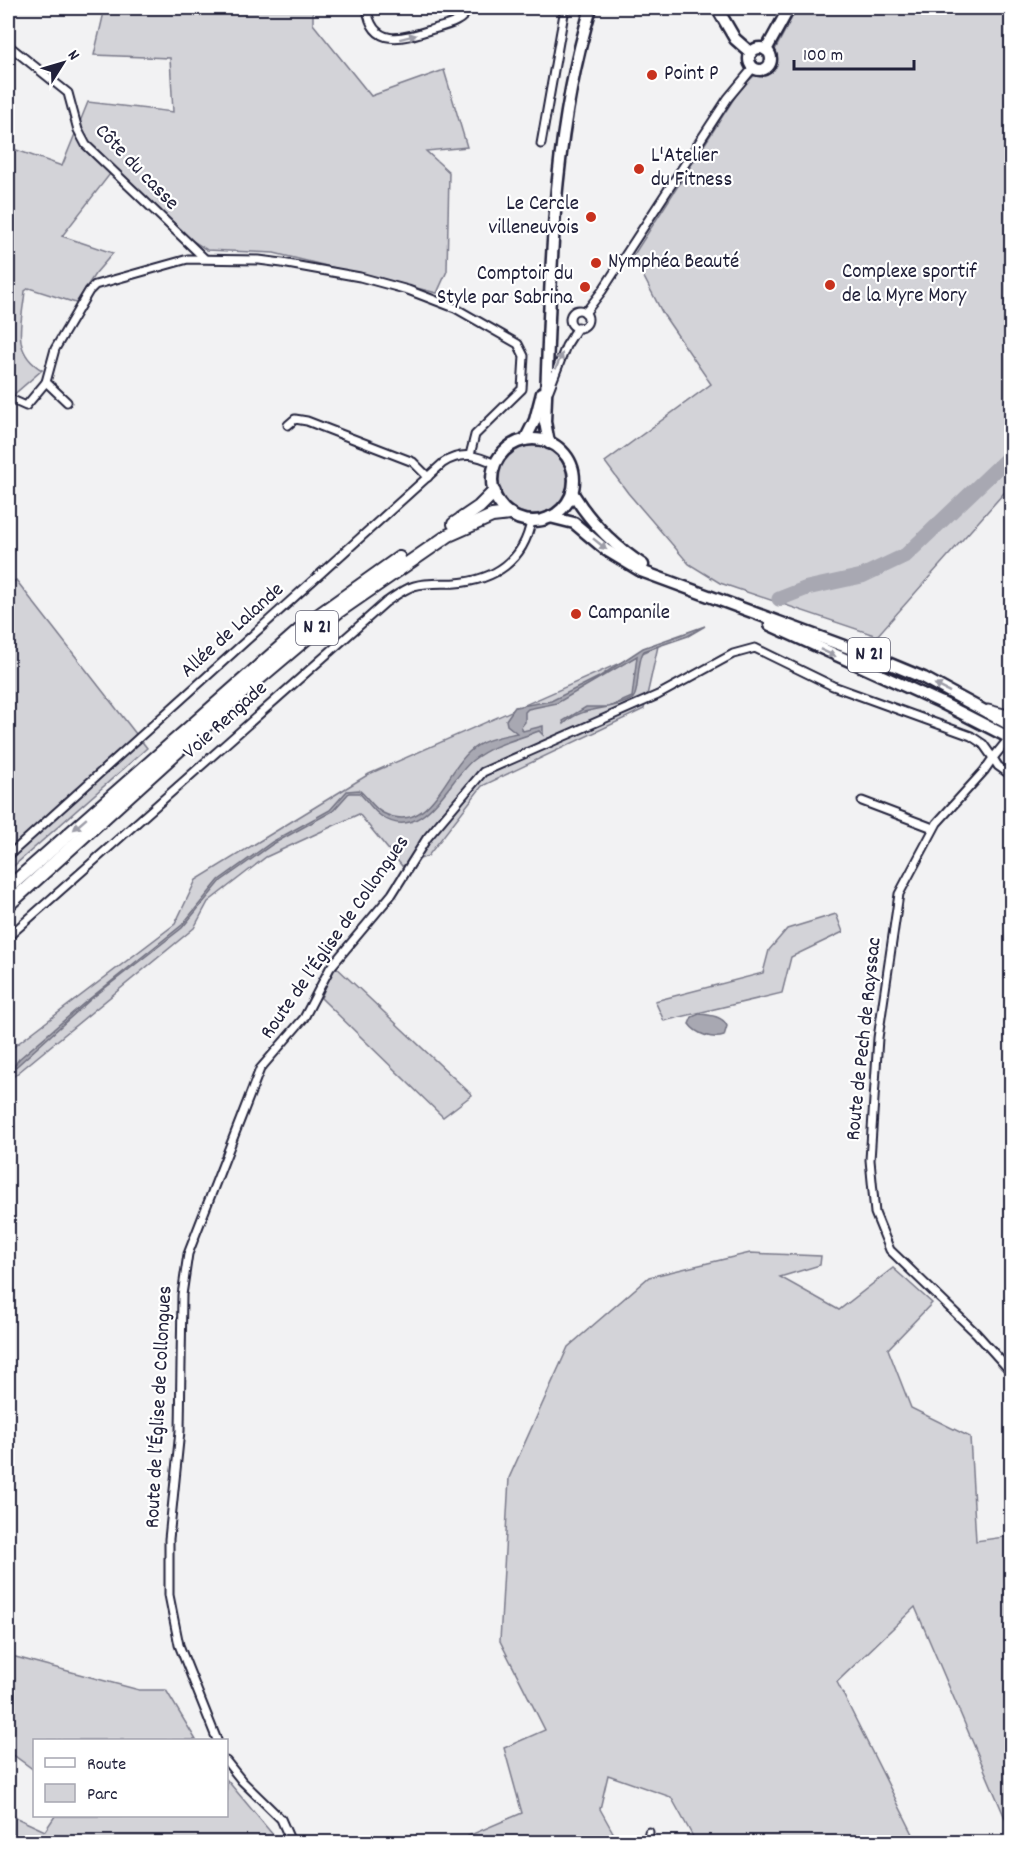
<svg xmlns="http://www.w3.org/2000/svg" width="1019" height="1850" viewBox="0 0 1019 1850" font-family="Dekko,sans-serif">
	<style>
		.green { fill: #d3d3d8; stroke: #7a7a8a; stroke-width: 1.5 }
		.water { fill: #a8a8b2; stroke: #727282; stroke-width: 1.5 }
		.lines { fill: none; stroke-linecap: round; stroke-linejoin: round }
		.river { stroke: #a8a8b2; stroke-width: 15 }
		.street-casing { stroke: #22223b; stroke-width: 11 }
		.secondary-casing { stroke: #22223b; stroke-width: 15 }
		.primary-casing { stroke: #22223b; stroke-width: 15 }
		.highway-casing { stroke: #22223b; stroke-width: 16 }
		.street { stroke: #fff; stroke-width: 7 }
		.secondary { stroke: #fff; stroke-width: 10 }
		.primary { stroke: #fff; stroke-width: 10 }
		.highway { stroke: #fff; stroke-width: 12 }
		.oneway { fill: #9c9ca7 }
		.poi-dot { fill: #c8321e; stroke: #fff; stroke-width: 2 }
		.labels { text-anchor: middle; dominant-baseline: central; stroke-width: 4.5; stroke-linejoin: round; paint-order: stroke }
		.shield { fill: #fff; stroke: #646476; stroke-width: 1.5 }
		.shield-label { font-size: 20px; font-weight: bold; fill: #22223b }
		.poi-label { font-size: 21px; fill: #22223b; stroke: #fff; text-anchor: start }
		.street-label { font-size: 21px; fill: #22223b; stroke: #fff }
	</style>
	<rect width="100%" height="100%" fill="#f2f2f3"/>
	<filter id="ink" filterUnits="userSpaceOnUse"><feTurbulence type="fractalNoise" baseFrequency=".0167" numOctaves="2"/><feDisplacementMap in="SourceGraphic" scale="12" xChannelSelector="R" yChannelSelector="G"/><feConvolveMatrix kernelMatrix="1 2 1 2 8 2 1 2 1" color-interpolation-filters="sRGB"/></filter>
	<g filter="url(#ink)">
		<g class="green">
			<path d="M 105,8 L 313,8 L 313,24 L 371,96 L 444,70 L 467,147 L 426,151 L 449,172 L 447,271 L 437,293 L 274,253 L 207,250 L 179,232 L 113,170 L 62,236 L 113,253 L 95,274 L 76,303 L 29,288 L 25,291 C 22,323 10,351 42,370 L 11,397 L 8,395 L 8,147 L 62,166 L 88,102 L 173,112 L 170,58 L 94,55 Z"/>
			<polygon points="797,8 1011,8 1011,485 877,636 720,583 689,564 628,493 605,462 711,384 663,314 633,256 740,89 755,75 767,74 777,61 775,50"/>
			<circle cx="533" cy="480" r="34"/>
			<polygon points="16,580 147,748 8,871 8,586"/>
			<polygon points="658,646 644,709 482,786 428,856 402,866 359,814 266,857 208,902 194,928 8,1081 8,1051 175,924 196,880 369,774"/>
			<polygon points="836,914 843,932 791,957 782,993 664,1021 655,1001 763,973 769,950 787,929"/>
			<polygon points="334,965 472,1095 443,1117 321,998"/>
			<polygon points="750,1253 821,1256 820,1265 780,1277 839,1310 893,1268 932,1303 888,1349 911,1408 970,1437 976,1541 1011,1536 1011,1832 915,1607 837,1682 917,1842 696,1842 671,1797 608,1775 600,1809 615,1836 600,1836 602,1842 472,1842 468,1836 522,1813 504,1748 545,1730 500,1641 509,1478 568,1347 649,1277"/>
			<polygon points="8,1655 139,1690 166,1690 196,1740 34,1740 34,1770 8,1751"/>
			<polygon points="227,1780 279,1842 8,1842 8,1814 45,1831 55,1816 226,1816"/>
		</g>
		<g class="water">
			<path d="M 705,626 L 688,636 L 644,651 C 636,661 640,694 632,699 C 610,712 582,705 564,724 L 563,721 L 586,707 L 609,707 L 632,697 L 637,656 L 557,703 L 528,709 L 525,712 L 525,722 L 521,727 L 523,731 L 543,726 L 543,735 L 539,731 C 516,740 493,744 473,760 C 448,780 422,845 381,816 C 372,810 367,800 359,793 L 349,793 L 333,811 L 273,844 L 221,881 L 182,928 L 91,999 L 8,1074 L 19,1059 L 83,1004 L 182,925 L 219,880 L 272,842 L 330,810 L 347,791 L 359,790 C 368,797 373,808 383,813 C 428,836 444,775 469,752 C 483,739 499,737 517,733 L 507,725 L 506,720 L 515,707 L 551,701 L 599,677 L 643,648 Z"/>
			<path d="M 699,1014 C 710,1015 723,1016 727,1026 L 724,1036 C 713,1040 696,1034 689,1024 L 692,1017 Z"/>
		</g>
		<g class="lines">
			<polyline class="river" points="779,599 807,588 862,576 906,555 1012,454"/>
			<g class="street-casing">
				<g id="street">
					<path d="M 367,8 C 372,48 402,39 430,30 C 443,26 464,23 468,8"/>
					<polyline points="8,45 68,93 78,130 86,145 204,258"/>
					<polyline points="541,144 565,8"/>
					<circle cx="579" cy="319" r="9"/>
					<polyline points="585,313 602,291 728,98 753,68"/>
					<polyline points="46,382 67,402"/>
					<polyline points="549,390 566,346 578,327"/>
					<polyline points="8,398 26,406 46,382 55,349 89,291 95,285 188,259 259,260 282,263 360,277 408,290 455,308 518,344 524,356 522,389 475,435 470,455"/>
					<polyline points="288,425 295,419 307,421 413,462 428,477"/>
					<polyline points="988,709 1012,715"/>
					<polyline points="1010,737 993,758 998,766 1012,776"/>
					<polyline points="862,801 933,828"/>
					<path d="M 8,856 L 443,463 C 462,451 477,455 495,464"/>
					<path d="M 8,937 L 386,602 C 395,596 404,589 414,586 C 428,582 442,584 456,583 C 494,580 524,561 531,521"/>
					<polyline points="217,1740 179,1645 169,1595 169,1539 180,1431 182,1295 188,1254 260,1069 304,1018 330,968 392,894 427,838 483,772 658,695 733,654 755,648 833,686 971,736 983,744 993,758 984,771 937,823 899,894 878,1038 870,1160 875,1213 890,1250 976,1333 1012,1373"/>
					<polyline points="226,1761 242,1781 281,1819 291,1842"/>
					<polyline points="648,1842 649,1832"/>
				</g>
			</g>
			<g class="secondary-casing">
				<g id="secondary">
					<polyline points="717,8 735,39 751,53"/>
					<circle cx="760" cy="59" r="11"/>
					<polyline points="766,50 789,8"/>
				</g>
			</g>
			<g class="primary-casing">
				<g id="primary">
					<circle cx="533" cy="480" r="41"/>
					<polyline points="525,440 535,420 542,393"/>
					<path d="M 549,443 L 545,422 C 551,283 550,141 591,8"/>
					<path d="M 572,492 C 590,522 614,546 643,565"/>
					<polyline points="550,517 574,523 606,550 641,571 871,656 924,678 1012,726"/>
					<polyline points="770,625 940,702 1012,739"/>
				</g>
			</g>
			<g class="highway-casing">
				<g id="highway">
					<polyline points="454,524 479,507 494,492"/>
					<polyline points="8,888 309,622 399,558"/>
					<polyline points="8,905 243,692 339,611 449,535 492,516 510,514"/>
				</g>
			</g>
			<use href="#street" class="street"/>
			<use href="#secondary" class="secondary"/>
			<use href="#primary" class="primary"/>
			<use href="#highway" class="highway"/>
		</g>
		<defs><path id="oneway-solid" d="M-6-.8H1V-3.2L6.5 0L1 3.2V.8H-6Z" transform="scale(1.5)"/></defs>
		<g class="oneway">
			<use href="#oneway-solid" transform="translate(408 37) rotate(-14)"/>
			<use href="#oneway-solid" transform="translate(559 361) rotate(-67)"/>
			<use href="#oneway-solid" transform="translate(600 544) rotate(39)"/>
			<use href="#oneway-solid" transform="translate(828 653) rotate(25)"/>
			<use href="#oneway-solid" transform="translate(942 688) rotate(-153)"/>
			<use href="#oneway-solid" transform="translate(80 824) rotate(139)"/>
		</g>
	</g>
	<g class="poi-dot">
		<circle cx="652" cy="75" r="6"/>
		<circle cx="639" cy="169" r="6"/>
		<circle cx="591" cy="217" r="6"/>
		<circle cx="596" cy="263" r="6"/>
		<circle cx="830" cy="285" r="6"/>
		<circle cx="585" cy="287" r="6"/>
		<circle cx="576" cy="614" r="6"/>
	</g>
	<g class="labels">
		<g class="shield">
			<rect x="296" y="611" width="42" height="34" rx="4.5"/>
			<rect x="848" y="638" width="42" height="34" rx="4.5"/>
		</g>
		<g class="shield-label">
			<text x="317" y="628">N 21</text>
			<text x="869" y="655">N 21</text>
		</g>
		<g class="poi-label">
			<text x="664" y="75">Point P</text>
			<text x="651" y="157">L'Atelier<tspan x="651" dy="24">du Fitness</tspan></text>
			<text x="579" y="205" text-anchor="end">Le Cercle<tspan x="579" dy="24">villeneuvois</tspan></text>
			<text x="608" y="263">Nymphéa Beauté</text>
			<text x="842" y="273">Complexe sportif<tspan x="842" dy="24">de la Myre Mory</tspan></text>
			<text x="573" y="275" text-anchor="end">Comptoir du<tspan x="573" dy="24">Style par Sabrina</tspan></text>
			<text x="588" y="614">Campanile</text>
		</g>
		<g class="street-label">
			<text transform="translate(136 168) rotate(46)">Côte du casse</text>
			<text transform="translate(233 631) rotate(-42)">Allée de Lalande</text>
			<text transform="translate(226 721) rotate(-42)">Voie Rengade</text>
			<text transform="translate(336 938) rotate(-55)">Route de l’Église de Collongues</text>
			<text transform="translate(865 1039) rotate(-84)">Route de Pech de Rayssac</text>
			<text transform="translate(160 1407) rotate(-87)">Route de l’Église de Collongues</text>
		</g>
	</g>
	<rect width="1019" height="1850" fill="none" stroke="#fff" stroke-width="30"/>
	<rect x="15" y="15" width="989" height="1820" fill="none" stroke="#22223b" stroke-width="2" filter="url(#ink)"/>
	<rect x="33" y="1739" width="195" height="78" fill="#ffffff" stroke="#a7a7b1" stroke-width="1.5"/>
	<rect x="45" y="1758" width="30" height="9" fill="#ffffff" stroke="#a7a7b1" stroke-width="1.5"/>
	<text x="87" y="1769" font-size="18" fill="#22223b">Route</text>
	<rect x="45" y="1784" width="30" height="18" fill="#d3d3d8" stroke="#a7a7b1" stroke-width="1.5"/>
	<text x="87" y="1799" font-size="18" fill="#22223b">Parc</text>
	<g transform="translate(63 63) rotate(53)" stroke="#ffffff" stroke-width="4.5" paint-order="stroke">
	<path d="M0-4.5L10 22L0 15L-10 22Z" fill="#22223b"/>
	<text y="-9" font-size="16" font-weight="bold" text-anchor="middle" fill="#22223b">N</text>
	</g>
	<path d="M794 60v9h120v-9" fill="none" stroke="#22223b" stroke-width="3"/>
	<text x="803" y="60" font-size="18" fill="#22223b" stroke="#ffffff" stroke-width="4.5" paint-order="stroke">100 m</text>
</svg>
